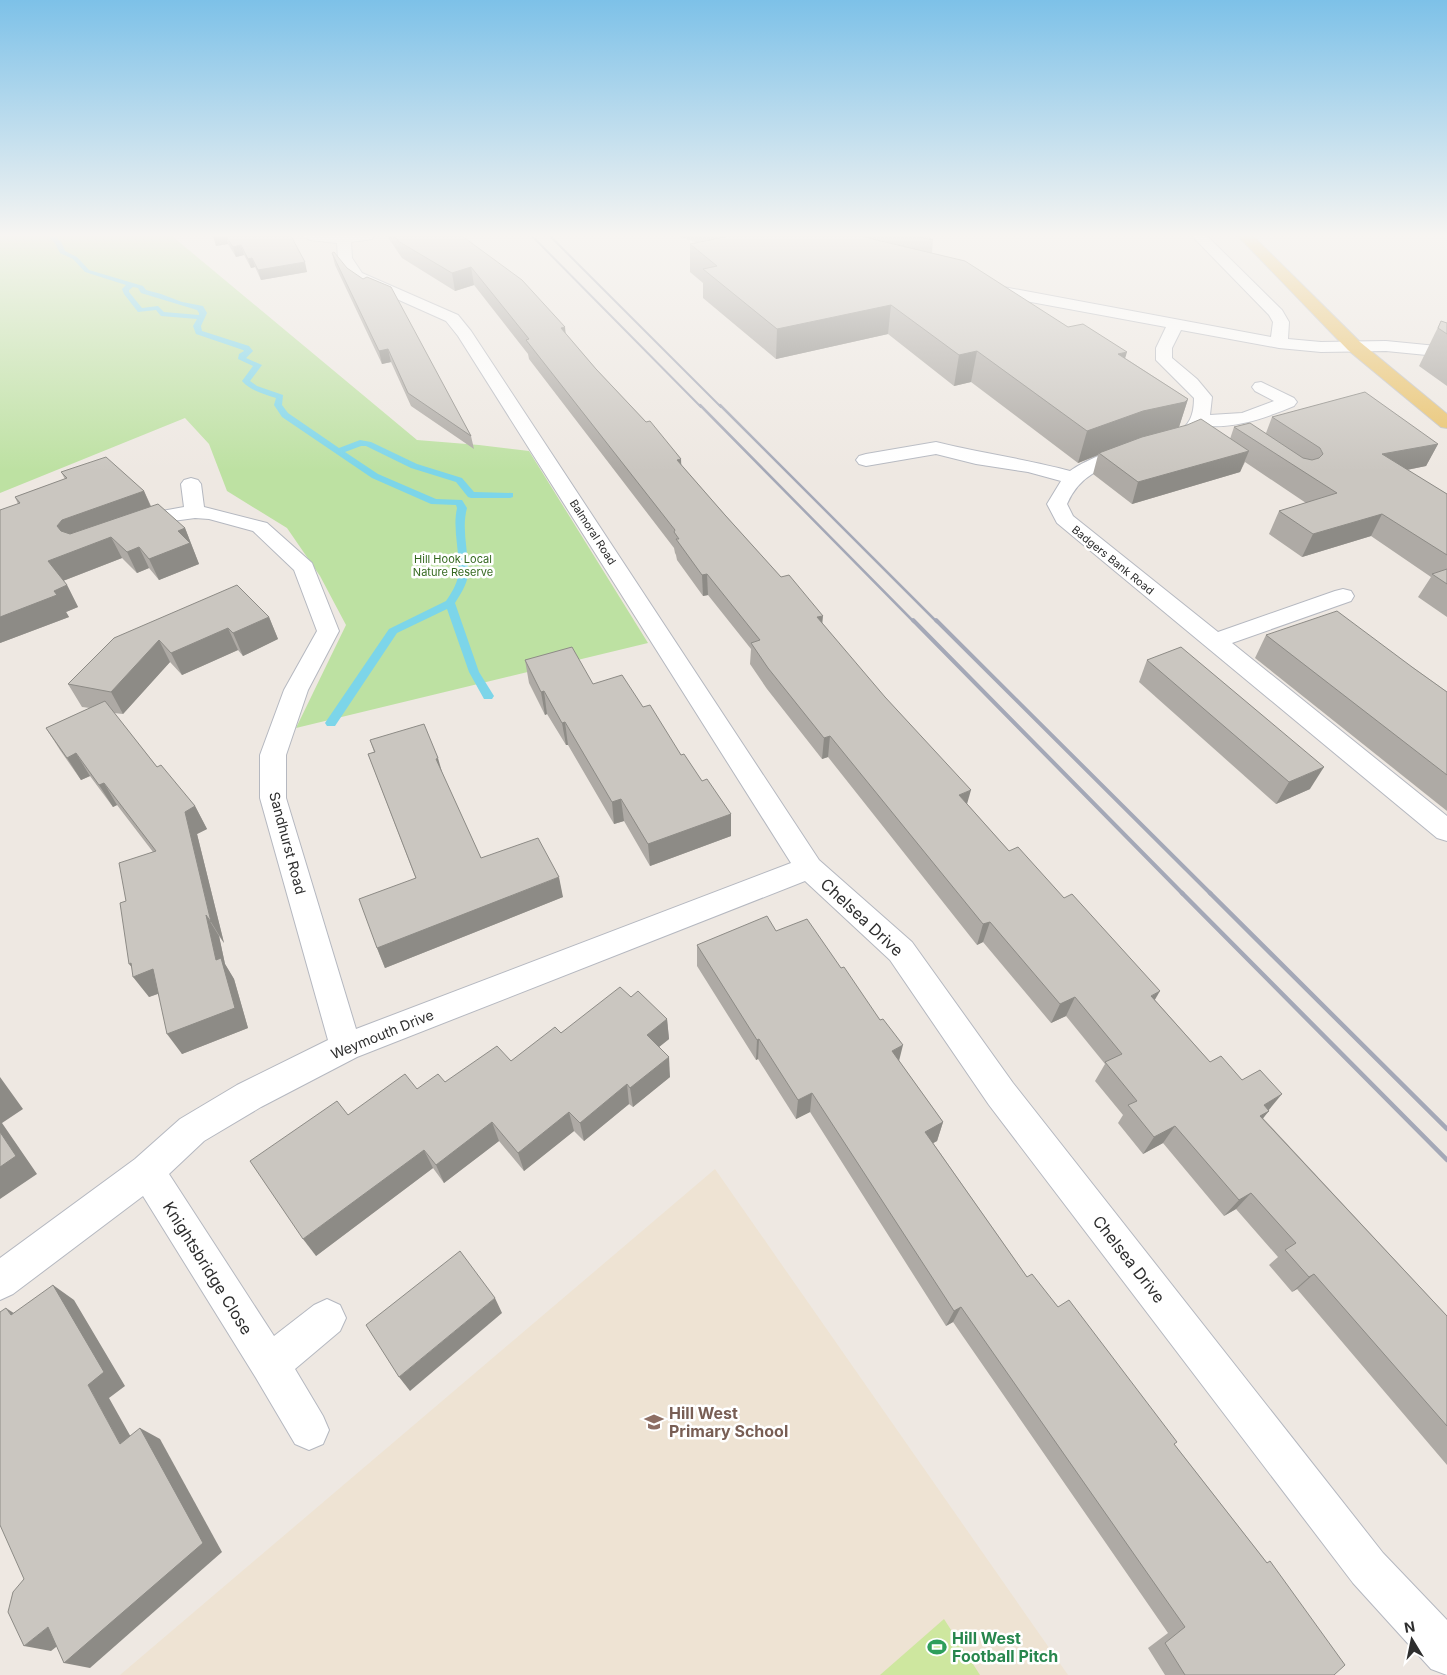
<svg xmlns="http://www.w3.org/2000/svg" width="1447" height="1675" viewBox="0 0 1447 1675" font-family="Inter,sans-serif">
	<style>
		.education { fill: #eee3d3 }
		.green { fill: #bde1a2 }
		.pitch { fill: #cee79f }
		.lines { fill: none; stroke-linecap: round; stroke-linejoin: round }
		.stream { fill: #7cd5e9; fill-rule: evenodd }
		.minor-casing { stroke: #b5b8c0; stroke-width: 2 }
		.major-casing { stroke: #c4c4c4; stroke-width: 2 }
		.minor { fill: #fff; fill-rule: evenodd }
		.major { fill: #e9c26b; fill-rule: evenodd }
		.rail-far3 { stroke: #a4a8b7; stroke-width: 2 }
		.rail-far2 { stroke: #a4a8b7; stroke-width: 2.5 }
		.rail-far1 { stroke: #a4a8b7; stroke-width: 4 }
		.rail { stroke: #a4a8b7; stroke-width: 4.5 }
		.wall { fill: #aeaaa5 }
		.shaded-wall { fill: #8d8b86 }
		.building { fill: #cac6c0; stroke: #8d8b86 }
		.labels { text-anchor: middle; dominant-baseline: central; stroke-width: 5; stroke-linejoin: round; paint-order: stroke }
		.far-street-label { font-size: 11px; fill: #2e2e2e; stroke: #fff }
		.far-park-label { font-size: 11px; fill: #356920; stroke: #fff }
		.street-label { font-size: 14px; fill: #2e2e2e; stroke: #fff }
		.near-street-label { font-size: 16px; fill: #2e2e2e; stroke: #fff }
		.near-education-label { font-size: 16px; font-weight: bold; fill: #785e54; stroke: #fff; text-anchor: start }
		.near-leisure-label { font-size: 16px; font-weight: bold; fill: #27864d; stroke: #fff; text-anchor: start }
	</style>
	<rect width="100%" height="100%" fill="#eee8e2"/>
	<polygon class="education" points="715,1169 1068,1675 120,1675"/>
	<polygon class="green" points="0,236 172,236 417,440 479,445 529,451 648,643 296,728 346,625 320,576 287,528 227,491 209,444 185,418 0,493"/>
	<polygon class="pitch" points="944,1619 980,1675 880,1675"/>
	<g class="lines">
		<path class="stream" d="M 48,236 L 55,236 L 61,242 L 65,251 L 77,257 L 89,270 L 143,286 L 146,290 L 161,294 L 182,302 L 203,306 L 207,313 L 201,326 L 202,331 L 249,346 L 253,351 L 246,358 L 262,365 L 250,381 L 257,386 L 283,395 L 282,405 L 288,413 L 339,448 L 360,440 L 371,442 L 417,464 L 462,478 L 474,492 L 513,493 L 513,497 L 510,498 L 471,498 L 468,497 L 456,482 L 411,468 L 366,446 L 361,446 L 345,452 L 378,474 L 436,499 L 462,500 L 467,508 C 461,530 469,552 468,575 C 467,584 460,595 455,603 L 479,672 L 494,696 L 492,699 L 484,699 L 469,672 L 447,609 L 397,633 L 335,726 L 327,726 L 325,723 L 327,720 L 389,629 L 446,601 C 451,594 457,584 458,576 C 461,553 452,531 457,508 L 456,505 L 431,504 L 372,478 L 282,417 L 274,405 L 276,398 C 263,394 251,391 242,381 L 253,366 L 238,359 L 239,354 L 244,351 L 243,350 L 196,334 L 193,326 L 197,319 L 161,316 L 156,310 L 138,312 L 124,294 L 122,289 L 126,285 L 85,272 L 73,259 L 60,253 L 55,243 ZM 133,287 L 138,288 L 141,293 L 197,310 L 199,313 L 199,315 L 164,312 L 158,306 L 142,308 L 129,292 L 129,290 Z"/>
		<g class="minor-casing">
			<g id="minor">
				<polygon points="303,236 374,236 372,239 351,242 352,258 362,273 458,315 471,331 819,860 912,942 1013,1083 1383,1553 1447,1620 1447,1675 1431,1669 1353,1583 989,1105 890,960 805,881 357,1057 261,1107 204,1141 169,1174 274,1336 314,1305 327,1299 340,1305 346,1318 340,1331 295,1369 323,1416 329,1430 323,1444 309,1450 295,1444 256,1378 143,1196 13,1294 0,1300 0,1258 135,1159 180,1119 237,1085 328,1040 260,798 260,755 284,690 317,631 294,570 253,531 209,519 195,518 173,521 134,534 127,532 124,528 127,524 162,511 184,507 181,484 184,480 191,478 198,480 201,484 204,507 267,523 312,563 339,631 308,690 286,755 286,798 356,1029 791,863 458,336 446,321 352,279 338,258 337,243 310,240"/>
				<path d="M 1192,236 L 1207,236 L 1282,310 L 1289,322 L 1288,339 L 1321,342 L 1386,341 L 1447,347 L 1447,357 L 1386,351 L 1321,352 L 1279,348 L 1181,330 L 1172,348 L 1172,358 L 1197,379 L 1212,397 L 1210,415 L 1242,413 L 1274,401 L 1255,391 L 1252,387 L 1255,383 L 1261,382 L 1294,398 L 1297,402 L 1294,406 C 1265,418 1238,428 1205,426 C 1196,439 1180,450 1163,446 L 1161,442 C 1164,437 1169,437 1174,434 C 1190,427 1194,414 1194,398 L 1156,360 L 1156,348 L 1166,327 L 982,293 L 977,291 L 974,288 L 977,285 L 982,283 L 1271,337 L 1273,322 L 1269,315 Z"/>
				<path d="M 936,442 C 980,453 1026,459 1070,471 C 1084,461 1120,444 1138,448 L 1140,452 L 1138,456 C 1106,466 1081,472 1067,504 L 1073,516 L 1218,632 L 1335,591 L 1343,589 L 1351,591 L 1354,596 L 1351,601 L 1232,643 L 1447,816 L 1447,841 L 1437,838 L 1057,523 L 1047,504 L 1061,481 L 1028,472 L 976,464 L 936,454 L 866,466 L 859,464 L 856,460 L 859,456 L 866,454 Z"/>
			</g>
		</g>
		<g class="major-casing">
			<polygon id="major" points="1238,236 1253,236 1360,342 1447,414 1447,428 1441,427 1348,350"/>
		</g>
		<use href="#minor" class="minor"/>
		<use href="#major" class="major"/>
		<g class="rail-far3">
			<polyline points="532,236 701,407"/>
			<polyline points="550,236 721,407"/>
		</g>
		<g class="rail-far2">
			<polyline points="700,405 914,622"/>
			<polyline points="720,405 937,622"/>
		</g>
		<g class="rail-far1">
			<polyline points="913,620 1183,894"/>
			<polyline points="936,620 1211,894"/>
		</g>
		<g class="rail">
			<polyline points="1182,893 1447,1160"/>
			<polyline points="1210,893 1447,1129"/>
		</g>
	</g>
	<g class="wall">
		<polygon points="213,236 291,236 307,272 261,280 255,267 251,268 244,255 236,257 228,244 216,246"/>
		<polygon points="387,236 462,236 565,333 596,369 681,459 681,465 725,515 822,623 967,804 1009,851 1155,1000 1210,1062 1269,1110 1263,1118 1447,1316 1447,1465 1297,1289 1292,1292 1269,1265 1278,1257 1236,1209 1224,1216 1163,1143 1143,1154 1118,1123 1123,1115 1095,1081 1105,1064 1066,1016 1051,1023 983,942 977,945 828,757 822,759 767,689 750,664 751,649 708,595 703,596 677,560 676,555 675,553 674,548 529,359 528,354 474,285 455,291 402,258"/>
		<polygon points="677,236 927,236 933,240 932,253 1125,358 1188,399 1179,427 1230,439 1234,427 1266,433 1272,417 1438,444 1426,466 1407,470 1447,494 1447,617 1418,597 1431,577 1371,536 1302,557 1269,534 1279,511 1306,503 1245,462 1240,472 1132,504 1093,474 1098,455 1078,463 971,382 954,386 888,334 776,359 703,298 703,283 690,272 690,244 698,243"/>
		<polygon points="332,253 471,436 474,449 411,406 391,362 382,364 335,265"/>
		<polygon points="1441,321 1447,323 1447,386 1419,366"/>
		<polygon points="61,472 144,491 151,506 185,528 199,564 159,580 149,568 137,573 122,558 63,581 67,585 78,607 66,612 69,617 0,643 18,504 15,497 65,479"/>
		<polygon points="269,617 278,639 243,656 238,650 182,675 170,662 123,714 114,713 157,767 195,806 207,829 197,834 224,943 219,936 225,964 234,979 248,1028 182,1054 158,994 149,997 126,901 153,852 117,805 113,807 90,776 81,780 60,750 46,728 90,708 82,707 68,684 114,638"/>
		<polygon points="1266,635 1412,667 1447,692 1447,811 1255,658"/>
		<polygon points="525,660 593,684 643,707 702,781 731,814 731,836 650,866 624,821 614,824 568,745 566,745 547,714 545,715 529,683"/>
		<polygon points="1147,660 1310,789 1276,804 1139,682"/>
		<polygon points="370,740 442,773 481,858 563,897 385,968 377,948 416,879 368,754 374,752"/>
		<polygon points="776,931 899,1061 943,1122 937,1141 933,1143 1027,1277 1058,1307 1174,1444 1267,1563 1270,1561 1334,1675 1165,1675 1148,1648 1168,1633 953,1322 946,1326 810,1112 796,1119 758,1059 756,1060 697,966 697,945"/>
		<polygon points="631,997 667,1019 669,1039 659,1047 670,1077 633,1107 629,1104 584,1141 574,1131 524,1171 499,1141 444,1183 433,1168 316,1256 348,1115 417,1089 445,1082 511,1061 561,1033"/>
	</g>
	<g class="shaded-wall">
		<polygon points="213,236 226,236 228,244 216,246"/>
		<polygon points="241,245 244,255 236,257 233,247"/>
		<polygon points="252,258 255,267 251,268 248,259"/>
		<polygon points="305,262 307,272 261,280 258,270"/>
		<polygon points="471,267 474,285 455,291 452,273"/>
		<polygon points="891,305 888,334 776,359 777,329"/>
		<polygon points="565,327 567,346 561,328"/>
		<polygon points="388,349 391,362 382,364 379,351"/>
		<polygon points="977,351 971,382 954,386 959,355"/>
		<polygon points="1127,352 1118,382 1118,354"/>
		<polygon points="1188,399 1178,430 1099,453 1098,455 1078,463 1087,431 1143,411"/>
		<polygon points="1438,444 1426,466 1371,477 1382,454"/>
		<polygon points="1249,451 1240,472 1132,504 1138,482"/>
		<polygon points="681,459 682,479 677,460"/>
		<polygon points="144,491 153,512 68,547 57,526 62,520"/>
		<polygon points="1382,514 1371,536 1302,557 1313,534"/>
		<polygon points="185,528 199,564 159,580 149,559 178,531"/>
		<polygon points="111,537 122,558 60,582 48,561"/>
		<polygon points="139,547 149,568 137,573 127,552"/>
		<polygon points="707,574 708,595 703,596 702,575"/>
		<polygon points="67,585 78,607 66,612 69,617 0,643 0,617 54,591"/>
		<polygon points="823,616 821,637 817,617"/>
		<polygon points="269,617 278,639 243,656 233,633"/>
		<polygon points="228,628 238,650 182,675 171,653"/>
		<polygon points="159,640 170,662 123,714 111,692"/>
		<polygon points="544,691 547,714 545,715 541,692"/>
		<polygon points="565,722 568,745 566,745 562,723"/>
		<polygon points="830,736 828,757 822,759 824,738"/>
		<polygon points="76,753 90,776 81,780 67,758"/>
		<polygon points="438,758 444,779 436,759"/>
		<polygon points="1324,767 1310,789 1276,804 1289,782"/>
		<polygon points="104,783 117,805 113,807 99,785"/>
		<polygon points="971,790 965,811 959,795"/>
		<polygon points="621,799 624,821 614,824 612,802"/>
		<polygon points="195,806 207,829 197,834 224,943 211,922 185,812"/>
		<polygon points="731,814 731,836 650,866 648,844"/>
		<polygon points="559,877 563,897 385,968 377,948"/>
		<polygon points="206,915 219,936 225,964 234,979 248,1028 182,1054 167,1034 216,960"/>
		<polygon points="990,922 983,942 977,945 983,924"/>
		<polygon points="131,963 153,969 168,990 149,997 133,977 138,975 129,964"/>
		<polygon points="1160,991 1149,1010 1151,996"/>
		<polygon points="1075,997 1066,1016 1051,1023 1060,1004"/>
		<polygon points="667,1019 669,1039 649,1055 647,1035"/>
		<polygon points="759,1039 758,1059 756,1060 757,1040"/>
		<polygon points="903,1045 898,1065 892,1051"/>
		<polygon points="669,1057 670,1077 633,1107 630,1088"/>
		<polygon points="0,1077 23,1109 2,1123 37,1174 0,1199"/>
		<polygon points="627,1084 629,1104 584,1141 580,1123"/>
		<polygon points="812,1093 810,1112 796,1119 798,1100"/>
		<polygon points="1282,1094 1268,1111 1269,1111 1255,1128 1264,1105"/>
		<polygon points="569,1112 574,1131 524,1171 518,1153"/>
		<polygon points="492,1122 499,1141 444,1183 436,1165"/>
		<polygon points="943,1122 937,1141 919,1151 925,1132"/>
		<polygon points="1175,1126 1163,1143 1143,1154 1154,1137"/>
		<polygon points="424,1150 433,1168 316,1256 303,1239"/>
		<polygon points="1251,1193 1236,1209 1224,1216 1239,1200"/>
		<polygon points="1314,1274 1297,1289 1292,1292 1309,1277"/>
		<polygon points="53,1285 74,1300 125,1386 109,1398 141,1455 120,1444 88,1385"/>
		<polygon points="495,1298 502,1313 410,1391 399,1377"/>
		<polygon points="961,1307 953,1322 946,1326 954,1311"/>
		<polygon points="6,1308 29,1323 11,1315"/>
		<polygon points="140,1428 160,1439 222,1552 90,1668 64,1663"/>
		<polygon points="48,1627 74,1633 51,1651 24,1646"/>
	</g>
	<g class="building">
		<polygon points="226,236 291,236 305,262 258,270 252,258 248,259 241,245 233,247"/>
		<polygon points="395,236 462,236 522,280 565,327 561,328 596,369 646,422 650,421 681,459 677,460 725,515 781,577 789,575 823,616 817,617 885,697 971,790 959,795 1009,851 1018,847 1064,898 1072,894 1160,991 1151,996 1210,1062 1221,1056 1242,1080 1260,1070 1282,1094 1264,1105 1269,1111 1260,1116 1447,1316 1447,1426 1314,1274 1309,1277 1285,1250 1296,1243 1251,1193 1239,1200 1175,1126 1154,1137 1128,1105 1137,1101 1105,1062 1122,1054 1075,997 1060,1004 990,922 983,924 830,736 824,738 768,668 751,643 760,640 707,574 702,575 676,539 679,539 674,532 675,530 526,340 529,339 471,267 452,273 398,241"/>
		<polygon points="730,236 860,236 965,261 1068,327 1083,324 1127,352 1118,354 1188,399 1185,402 1143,411 1087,431 977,351 959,355 891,305 777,329 703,269 717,266 690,244"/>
		<polygon points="916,236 927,236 933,240"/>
		<polygon points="334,252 347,268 363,279 367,277 391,287 471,436 408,393 388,349 379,351 332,253"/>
		<polygon points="1441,321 1447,323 1447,334 1438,328"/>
		<polygon points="1365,392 1438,444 1382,454 1447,494 1447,555 1382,514 1313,534 1279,511 1337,493 1234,427 1250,423 1303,458 1312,460 1319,458 1323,454 1320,448 1272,417"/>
		<polygon points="1201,419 1249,451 1138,482 1099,453 1142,437 1187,425"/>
		<polygon points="106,457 144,491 62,520 57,526 61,531 70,534 158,504 185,528 178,531 190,543 149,559 139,547 127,552 111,537 48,561 67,585 54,591 57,595 0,617 0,510 20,503 15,497 67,478 61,472"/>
		<polygon points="1447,569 1447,584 1432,574"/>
		<polygon points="237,585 269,617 233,633 228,628 171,653 159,640 111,692 68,684 114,638"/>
		<polygon points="1337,611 1412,667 1447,692 1447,775 1266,635"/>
		<polygon points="572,647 593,684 622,675 643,707 650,705 681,755 684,754 702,781 707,779 731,814 648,844 621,799 612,802 565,722 562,723 544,691 541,692 525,660"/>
		<polygon points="1181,647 1324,767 1289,782 1147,660"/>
		<polygon points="105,701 157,767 161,765 195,806 185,812 211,922 206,915 216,960 221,958 235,1008 167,1034 153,969 133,977 131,963 129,964 120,903 126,901 119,863 156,851 104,783 99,785 76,753 67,758 46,728"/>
		<polygon points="424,724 438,758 436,759 481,858 538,838 559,877 377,948 359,899 416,878 368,754 375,752 370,740"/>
		<polygon points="767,916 776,931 807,919 841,968 844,967 880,1020 883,1019 903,1045 892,1051 943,1122 925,1132 1027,1277 1032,1274 1058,1307 1069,1300 1177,1442 1174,1444 1267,1563 1270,1561 1345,1665 1334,1675 1185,1675 1165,1643 1185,1627 961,1307 954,1311 812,1093 798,1100 759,1039 757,1040 697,945"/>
		<polygon points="620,987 631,997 638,991 667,1019 647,1035 669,1057 630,1088 627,1084 580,1123 569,1112 518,1153 492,1122 436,1165 424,1150 303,1239 250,1161 337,1101 348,1115 405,1074 417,1089 438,1074 445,1082 497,1046 511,1061 555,1027 561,1033"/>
		<polygon points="0,1132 16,1156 0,1167"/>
		<polygon points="460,1251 495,1298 399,1377 366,1325"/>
		<polygon points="53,1285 104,1372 88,1385 120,1444 140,1428 203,1543 64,1663 48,1627 24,1646 8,1612 13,1592 24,1579 0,1525 0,1312 6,1308 11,1315"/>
	</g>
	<linearGradient id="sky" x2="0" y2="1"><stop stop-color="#7dc1e8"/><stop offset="0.5" stop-color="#f7f5f2"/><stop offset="1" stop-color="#f7f5f2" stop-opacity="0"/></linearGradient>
	<rect width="1447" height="471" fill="url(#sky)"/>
	<defs>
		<g id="school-bare" transform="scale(1.5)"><path d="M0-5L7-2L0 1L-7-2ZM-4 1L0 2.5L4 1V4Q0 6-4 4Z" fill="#8d6e63" stroke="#fff" stroke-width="2.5" paint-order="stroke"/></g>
		<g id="stadium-bare" transform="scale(1.5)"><path d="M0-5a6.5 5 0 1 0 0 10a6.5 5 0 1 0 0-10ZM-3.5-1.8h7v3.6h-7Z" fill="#2e9e5b" stroke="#fff" stroke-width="2.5" paint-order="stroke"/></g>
	</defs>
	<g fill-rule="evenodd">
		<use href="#school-bare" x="654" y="1422"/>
		<use href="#stadium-bare" x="937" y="1647"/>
	</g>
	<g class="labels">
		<g class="far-street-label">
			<text transform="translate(593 532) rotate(57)">Balmoral Road</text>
			<text transform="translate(1113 560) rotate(39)">Badgers Bank Road</text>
		</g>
		<g class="far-park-label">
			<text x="453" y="559">Hill Hook Local<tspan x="453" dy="13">Nature Reserve</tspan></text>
		</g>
		<g class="street-label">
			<text transform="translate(288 843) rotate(75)">Sandhurst Road</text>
			<text transform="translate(382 1034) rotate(-22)">Weymouth Drive</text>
		</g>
		<g class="near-street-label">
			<text transform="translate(862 917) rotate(43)">Chelsea Drive</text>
			<text transform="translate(1129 1259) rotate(52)">Chelsea Drive</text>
			<text transform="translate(208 1268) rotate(58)">Knightsbridge Close</text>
		</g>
		<g class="near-education-label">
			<text x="669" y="1413">Hill West<tspan x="669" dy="18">Primary School</tspan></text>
		</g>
		<g class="near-leisure-label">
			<text x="952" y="1638">Hill West<tspan x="952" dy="18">Football Pitch</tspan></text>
		</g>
	</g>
	<g transform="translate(1412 1640) rotate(350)" stroke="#ffffff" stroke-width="4" paint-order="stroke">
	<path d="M0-4L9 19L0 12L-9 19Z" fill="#2e2e2e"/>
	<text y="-8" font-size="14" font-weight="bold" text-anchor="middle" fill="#2e2e2e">N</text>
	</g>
</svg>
